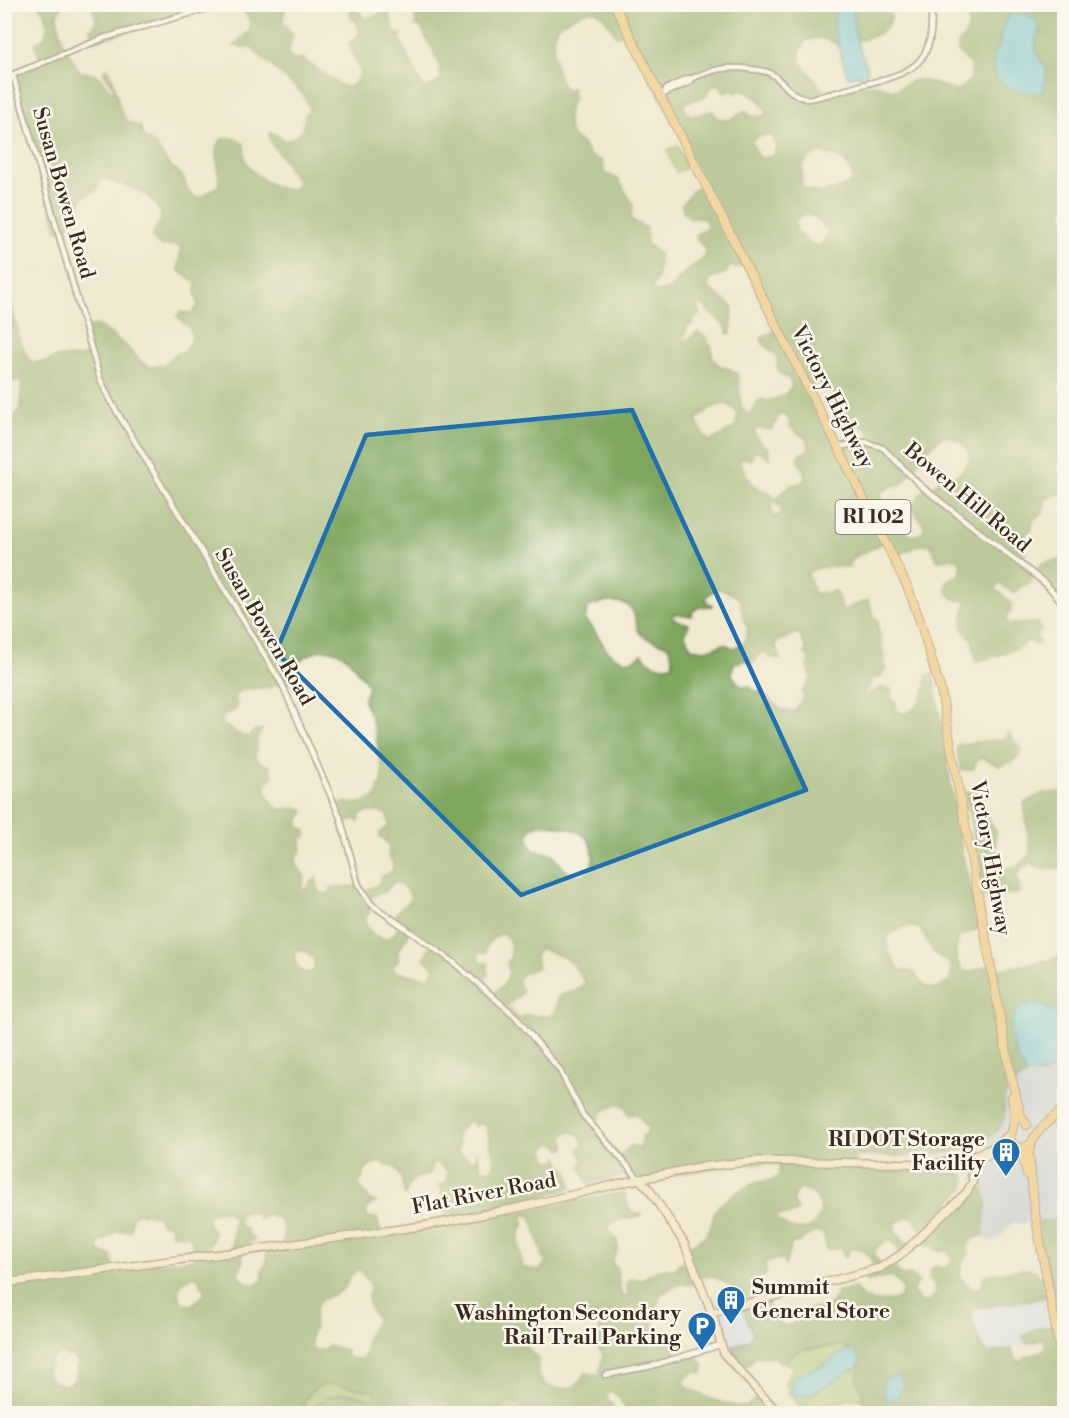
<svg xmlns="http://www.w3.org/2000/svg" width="1069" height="1418" viewBox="0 0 1069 1418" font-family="'Libre Bodoni',serif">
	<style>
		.built { fill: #cddbfa }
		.industrial { fill: #b9c5de }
		.green { fill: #9dc069; stroke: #6c7544; stroke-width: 1.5 }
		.forest { fill: #7ea65d; stroke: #5c683e; stroke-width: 1.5; fill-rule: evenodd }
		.water { fill: #64c4e3; stroke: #507780; stroke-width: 1.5 }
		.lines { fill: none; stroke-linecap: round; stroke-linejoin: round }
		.street-casing { stroke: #7a6d5c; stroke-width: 8 }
		.secondary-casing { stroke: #7a6d5c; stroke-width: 10 }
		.primary-casing { stroke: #7a6d5c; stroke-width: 10 }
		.street { stroke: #fff; stroke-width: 4.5 }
		.secondary { stroke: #fce6c4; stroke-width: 7 }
		.primary { stroke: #f7c06c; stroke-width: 8 }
		.marked { fill: none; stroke: #1f6fb2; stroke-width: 4.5; stroke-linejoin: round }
		.labels { text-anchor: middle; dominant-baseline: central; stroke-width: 5; stroke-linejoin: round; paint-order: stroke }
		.shield { fill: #fbf7ec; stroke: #75685c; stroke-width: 1.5 }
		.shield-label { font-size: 20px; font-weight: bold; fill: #3b2a1e }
		.street-label { font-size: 21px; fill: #3b2a1e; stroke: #fbf7ec }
		.poi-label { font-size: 21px; font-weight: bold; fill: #3b2a1e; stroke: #fbf7ec; text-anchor: end }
	</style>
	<rect width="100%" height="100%" fill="#fbf7ec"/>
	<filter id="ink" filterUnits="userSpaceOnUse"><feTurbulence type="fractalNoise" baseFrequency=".0167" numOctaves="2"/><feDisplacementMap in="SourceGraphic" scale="12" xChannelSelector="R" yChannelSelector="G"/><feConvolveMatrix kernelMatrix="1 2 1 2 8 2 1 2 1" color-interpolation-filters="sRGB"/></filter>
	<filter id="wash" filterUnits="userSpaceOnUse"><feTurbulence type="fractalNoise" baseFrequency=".008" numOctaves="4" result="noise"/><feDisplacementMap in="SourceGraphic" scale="24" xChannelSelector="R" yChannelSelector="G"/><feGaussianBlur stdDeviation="1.35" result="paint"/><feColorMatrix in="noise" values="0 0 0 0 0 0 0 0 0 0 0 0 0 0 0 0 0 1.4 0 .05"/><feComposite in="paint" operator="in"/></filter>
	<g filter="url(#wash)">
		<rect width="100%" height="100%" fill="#f0e9cf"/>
		<g class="built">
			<polygon points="728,1293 742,1297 744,1305 742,1307 752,1333 751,1339 734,1346 726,1353 715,1325 704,1323 700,1307 705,1302"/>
			<polygon points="1051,1297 1056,1326 1039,1328 1022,1337 1027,1344 1012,1348 987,1353 980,1344 978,1334 971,1320 972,1309"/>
		</g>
		<polygon class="industrial" points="1054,1067 1060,1072 1064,1069 1064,1212 1054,1220 1017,1224 1015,1222 1009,1225 998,1239 991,1241 984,1235 982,1227 983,1189 973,1179 969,1146 991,1138 1006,1115 1004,1103 1016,1081 1028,1074 1037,1075"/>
		<g class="green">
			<polygon points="678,146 687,168 676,172 667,150"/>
			<path d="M 843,1346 L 851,1351 L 841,1353 L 824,1365 L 801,1373 L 795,1396 L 809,1395 L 836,1380 L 860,1364 L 857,1381 L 863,1391 L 862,1400 C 851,1396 832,1404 826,1413 L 804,1413 L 789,1394 L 785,1382 L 791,1372 L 792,1366 L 784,1362 L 799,1350 Z"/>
			<polygon points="310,1384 343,1384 358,1389 374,1390 377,1392 388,1413 300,1414"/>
			<path d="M 508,1402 C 519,1402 529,1412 543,1411 L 545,1413 L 476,1414 L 495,1413 Z"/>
		</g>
		<g class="forest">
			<path d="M 38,5 L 63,5 L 60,8 L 57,16 L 63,42 L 80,72 C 85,73 91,72 95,74 C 104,77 105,89 113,93 L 113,87 L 103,71 L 108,68 C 110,74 114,81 115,87 C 121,106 117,121 140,126 L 144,137 L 156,146 L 170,166 L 177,170 L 184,179 L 188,191 L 196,197 L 203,196 L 219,185 L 216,147 L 222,139 C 231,136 236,138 244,144 C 245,149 244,159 247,163 C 254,176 285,198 297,185 L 296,179 L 270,141 L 269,135 L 271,132 L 287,141 L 295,137 L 302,131 L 305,115 L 310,109 L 302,93 L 251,48 L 234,46 L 250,30 L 250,21 L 240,5 L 285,5 L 286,10 C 279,23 285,25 293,34 L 288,53 L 293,59 L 302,58 L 342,86 L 348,87 L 355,83 L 361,73 L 348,44 L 358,35 L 359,30 L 355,20 L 351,19 L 350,6 L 354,10 L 360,12 L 363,17 L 367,19 L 381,13 L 380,5 L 387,5 L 394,31 L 396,34 L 402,34 L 400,39 C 407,53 416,79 425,88 C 433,86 440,83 443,75 L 440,75 L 438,59 L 435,58 C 433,46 425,39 421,27 L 415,25 L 416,20 L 413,12 L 404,12 L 403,8 L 413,5 L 834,5 L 838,45 C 825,38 819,36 805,41 L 800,51 L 800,61 L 828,96 C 842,92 859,85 874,84 C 880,84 885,89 891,90 C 901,90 908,80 917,80 C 931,79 944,88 957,91 L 971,79 L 971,65 L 958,52 L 958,43 C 970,34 973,16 962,5 L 1064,5 L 1064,499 L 1062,493 L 1057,494 L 1045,500 L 1043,513 L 1033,521 L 1031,531 L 1020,539 L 1020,544 L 1026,552 L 1018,561 L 1033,573 L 1042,563 L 1060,560 L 1064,557 L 1064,572 L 1060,576 L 1064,581 L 1064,604 L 1035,576 L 1028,585 L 1022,586 L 1015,593 L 1000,584 L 996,587 L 997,592 L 1000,592 L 1011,603 L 1011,612 L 1006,618 L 1009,624 L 1037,623 L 1041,630 L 1038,632 L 1036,637 L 1040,644 L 1035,645 L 1029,640 C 1024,647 986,660 976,662 L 972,639 L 964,632 L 962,623 L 966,604 L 964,600 C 955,602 952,598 946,591 L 947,580 L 960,575 L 961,564 C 955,555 946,559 937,561 L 930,544 L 916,546 L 895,557 L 885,542 L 851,559 L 850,567 C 835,567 821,564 808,573 L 814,593 L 827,593 L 835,590 L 843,610 L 868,600 L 875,618 L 879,620 L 878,626 L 886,668 L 880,678 L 871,679 L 869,687 L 863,694 L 866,696 L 880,688 L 891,689 L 891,699 L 896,703 L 897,710 L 900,713 C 918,714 927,692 926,676 L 933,673 L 962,853 L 981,927 L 959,937 C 955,950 955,958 962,970 L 970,972 L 991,964 L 993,970 L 1051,960 L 1061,955 L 1064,943 L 1064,1069 L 1060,1072 L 1054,1067 C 1066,1051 1060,1031 1057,1013 L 1042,1006 L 1024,1005 L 1022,1070 L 1028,1074 C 1017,1080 1003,1091 1004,1105 C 1004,1113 1006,1116 1002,1123 C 996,1136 986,1140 974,1145 C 929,1162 898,1153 854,1157 L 856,1170 L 962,1173 L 966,1178 L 964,1188 L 922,1230 L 912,1217 L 907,1217 L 896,1223 L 895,1231 L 909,1246 L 901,1253 L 893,1243 L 887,1240 L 876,1248 L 875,1256 L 882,1266 L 891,1262 L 901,1275 L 906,1276 L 910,1274 L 919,1282 L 914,1287 L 913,1292 L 921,1301 L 927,1302 L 934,1296 L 935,1286 L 929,1279 L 930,1270 L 935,1266 L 945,1268 L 951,1263 L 952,1257 L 946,1250 L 938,1251 L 931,1245 L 926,1247 L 921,1239 L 978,1186 C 995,1196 980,1219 984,1235 L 973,1239 L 968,1245 L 969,1254 C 962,1262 960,1267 960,1278 L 973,1289 L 980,1288 L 985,1275 C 996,1273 1028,1266 1036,1270 L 1038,1276 L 1047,1275 L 1038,1222 L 1054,1220 L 1064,1212 L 1064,1413 L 871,1413 L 862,1400 L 863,1391 L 857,1381 L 860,1364 L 856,1352 L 843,1346 L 809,1348 L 799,1350 L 784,1362 L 779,1362 L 774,1357 L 757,1356 L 740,1371 L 726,1353 L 734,1346 L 751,1339 L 752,1333 L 742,1307 L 744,1305 L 742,1297 L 734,1294 L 732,1287 L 728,1284 L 712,1276 L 699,1278 L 698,1281 L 690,1285 L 679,1284 C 674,1289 668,1289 662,1294 C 657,1298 655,1319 654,1326 L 661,1338 C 677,1344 674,1345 678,1360 L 696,1356 L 703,1364 L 703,1373 L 693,1372 L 686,1378 L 684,1384 C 700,1396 726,1406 746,1407 L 761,1394 L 776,1410 L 771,1413 L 627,1413 L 620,1399 L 612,1391 L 606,1395 L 613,1406 L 612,1413 L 591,1411 L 583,1414 L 545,1413 L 522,1408 L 513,1402 L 508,1403 L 495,1413 L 316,1413 L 315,1407 C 322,1398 339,1392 351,1394 C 360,1395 365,1400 375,1398 L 377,1394 L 373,1390 C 339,1388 314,1369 300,1413 L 5,1413 L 4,414 L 15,416 C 24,406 19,395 22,383 L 20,380 L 5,383 L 4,274 C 14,302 14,338 31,362 L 46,362 L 56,357 L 80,357 L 91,353 L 85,328 L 95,325 L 104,329 L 125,345 L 144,364 L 152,367 L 165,364 L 176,354 L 185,351 L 192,338 L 190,329 L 177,316 L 180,312 L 192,313 L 198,306 L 195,292 L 196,283 L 179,271 C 177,263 182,256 180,247 L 176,245 L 160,246 L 153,239 C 151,229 161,226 161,217 C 162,205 141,191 131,187 C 121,182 116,186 105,178 L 101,180 L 97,189 L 83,197 L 67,229 L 57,231 L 13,74 L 41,63 L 35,43 L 44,38 C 49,26 48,14 38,5 ZM 590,11 C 605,10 608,26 617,36 L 628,31 L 704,184 L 693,190 L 682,204 L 683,211 L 689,218 C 698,217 702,215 707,224 L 705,230 L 696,234 L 697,239 L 705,249 L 704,258 C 700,262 696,263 692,266 C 676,277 678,290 656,292 L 652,288 L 658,278 L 659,254 L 647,243 L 646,228 L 631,219 L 633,204 L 618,179 L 605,173 L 602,161 L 590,156 L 582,143 C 563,136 566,111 574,97 L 572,93 L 573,88 L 566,89 C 556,81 550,40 556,30 C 563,20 579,14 590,11 ZM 1011,14 L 1036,35 L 1036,56 L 1047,70 L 1043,91 L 997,78 C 996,75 994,72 993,69 C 992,61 996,56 998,50 C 1002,37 1000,23 1011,14 ZM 717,85 L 720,85 L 724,92 L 733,91 L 737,94 L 738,90 L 741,90 L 756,97 L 768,114 L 762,116 L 750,116 L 746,110 L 729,120 L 717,118 L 713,111 L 694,115 L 687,114 L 684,107 L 685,103 L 707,96 L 709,89 ZM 765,135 L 772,137 L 776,146 L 774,155 L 762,158 L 759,157 L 752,143 L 755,138 ZM 819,153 C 837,155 852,160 852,181 C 839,191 817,196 802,187 C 801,170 800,159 819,153 ZM 801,215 L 814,217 L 828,230 L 827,237 L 821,245 L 812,245 L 797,232 L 795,221 ZM 746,264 L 778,329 L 761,338 L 764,345 L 777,356 L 778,372 L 789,379 L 792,385 L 785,395 L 767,401 L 763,399 L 757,401 L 751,412 L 747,414 C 737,406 742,386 737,374 C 734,365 710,372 712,347 L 708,343 L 707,338 L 698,332 L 683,343 L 687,327 L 693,323 L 695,318 L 700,314 L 696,304 C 707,304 705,309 712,315 C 717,319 722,322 726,326 L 727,334 L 731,334 L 733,307 L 707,286 L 713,278 L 726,273 L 730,266 L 736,268 ZM 819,382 C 822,386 826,388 830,392 C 840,406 854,422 869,431 L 870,442 L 838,445 L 808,387 ZM 726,404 L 733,408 L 738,414 L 735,427 L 711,441 L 705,437 L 696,420 L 713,407 ZM 784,414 L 789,419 L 790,427 C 799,436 812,437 808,451 L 801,453 L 798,457 C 799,466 806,471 805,479 L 801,483 L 790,485 L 776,499 L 775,502 L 782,511 L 779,515 L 773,516 L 771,507 L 774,497 L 768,491 C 751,490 748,476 740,462 L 741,459 L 744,458 L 748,460 L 753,459 L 753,454 L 757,450 L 769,459 L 769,449 L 758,440 L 754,432 L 758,429 L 772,430 L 779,415 ZM 945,436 C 970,442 980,459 955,476 L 944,474 L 929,492 L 924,489 L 916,500 L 913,509 L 924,526 L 922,533 L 913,536 L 906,533 L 903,529 C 889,528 885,509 881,497 L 881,492 L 892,486 L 902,484 C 915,469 925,447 945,436 ZM 716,589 L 727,591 L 740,599 L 744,622 L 748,628 L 744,643 L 734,648 L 724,644 L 706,650 L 691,648 L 685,635 L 689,624 L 675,620 L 672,616 L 673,614 L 692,616 L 693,611 L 700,607 L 712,606 L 707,602 L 706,597 ZM 605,602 C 621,602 631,601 635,618 C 637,622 636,628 639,632 C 644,640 661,642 669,647 L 673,660 L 672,665 C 659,668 650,665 642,654 C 637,659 632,662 624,660 C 602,656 601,632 585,620 L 588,607 ZM 798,633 L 806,648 L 805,654 L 809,658 L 807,667 L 811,679 L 802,692 L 804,697 L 797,709 L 792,711 L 779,709 L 776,704 L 773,704 C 770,697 760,690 752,690 L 749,686 L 741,686 L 731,674 L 735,662 L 740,662 L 746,660 L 751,663 L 756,661 L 757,656 L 766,651 L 769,658 L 780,659 L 775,643 ZM 320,650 C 339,649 348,656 357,671 C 360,675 364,678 366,682 C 370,688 365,692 364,699 C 364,704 367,708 369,712 C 374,725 384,772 382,784 L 379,785 L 376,797 C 367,800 356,807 346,802 L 336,806 L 343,825 L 355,819 L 359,822 L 360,815 C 367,810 379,812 387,814 L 389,825 L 380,833 L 380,837 C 387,840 391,849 388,856 L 392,861 L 393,871 L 381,877 L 379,884 L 363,892 L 359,886 L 332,887 L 329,893 L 320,893 L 318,890 L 317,878 L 312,881 L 305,890 L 302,888 L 305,877 L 297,865 L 296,857 L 302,850 L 301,844 L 302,838 L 306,837 L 306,831 L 300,827 L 298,822 L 304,813 L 303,809 L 300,808 L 279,809 C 269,801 259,786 273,776 L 269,766 L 258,761 L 255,756 L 258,736 L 263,730 L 256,729 L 249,736 L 244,737 L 223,725 L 220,720 L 225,715 L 236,710 L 237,702 L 234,698 C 241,685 259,690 271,687 C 274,686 277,684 280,682 L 282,684 L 296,679 L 298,676 L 298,664 L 303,658 ZM 538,825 C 567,825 602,831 591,869 C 574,884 562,869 554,854 L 533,850 L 528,838 L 530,829 ZM 393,883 L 399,883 L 409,892 L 411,898 C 408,905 399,907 395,915 L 432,943 L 424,958 L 434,968 L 429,978 L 396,972 L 393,968 L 399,958 L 398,950 L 409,934 L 400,926 L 393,935 L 387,939 C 374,937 367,931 365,919 L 373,906 L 369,901 L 379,892 L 384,893 ZM 910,926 L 920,929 L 935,954 L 948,962 L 952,969 L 950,980 L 937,989 L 926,987 L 913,972 L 900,970 C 893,958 884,952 888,936 L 903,927 ZM 501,934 L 509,939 L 511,956 L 507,963 L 509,972 L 505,983 L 493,994 L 481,984 L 488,975 L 488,962 L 484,964 L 479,960 L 478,955 L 481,953 L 486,953 L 486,947 L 489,944 L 489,942 ZM 541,947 L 543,950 C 567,956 573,962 585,983 L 581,988 L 559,996 L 555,1012 L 550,1016 L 526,1015 L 520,1019 L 507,1006 L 523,992 C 522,989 519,987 518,983 C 516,974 532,970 538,968 L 536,955 ZM 298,950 L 306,952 L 314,959 L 314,970 L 311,972 L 304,973 L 298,967 L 294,957 ZM 616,1105 L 626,1106 L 628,1115 L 637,1114 L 648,1128 L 647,1134 L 642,1136 L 641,1148 L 632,1145 L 620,1155 L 593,1125 L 600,1118 L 603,1111 ZM 471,1121 L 475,1126 L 481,1124 L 487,1128 L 494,1164 L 493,1168 L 488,1170 L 481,1168 L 476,1151 L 476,1157 L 473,1162 L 456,1151 L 459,1147 L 457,1134 L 467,1122 ZM 570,1132 L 580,1135 L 583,1145 L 579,1149 L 583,1161 L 580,1166 L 588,1184 L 626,1175 L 630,1171 L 641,1180 L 738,1164 L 779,1164 L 779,1176 C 771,1182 761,1180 752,1184 C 743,1188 731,1196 723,1202 C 704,1215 724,1232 686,1247 L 690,1260 L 679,1263 L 675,1269 L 660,1269 L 641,1280 L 631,1278 L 627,1283 L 628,1295 L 622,1297 L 617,1270 L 612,1261 L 618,1248 L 617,1239 L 613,1238 L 609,1228 L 611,1224 L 621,1219 L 641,1217 L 642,1213 L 635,1213 L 629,1209 L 624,1192 L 458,1223 L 381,1232 L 377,1218 L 371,1218 L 367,1216 L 366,1211 L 370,1206 L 377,1202 L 370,1200 L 359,1185 L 366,1169 L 377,1162 L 396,1168 L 401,1178 L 405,1196 C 408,1182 414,1177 428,1175 L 432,1171 L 431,1165 L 436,1163 L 447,1171 L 447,1181 L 439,1185 L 443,1194 L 443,1212 L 452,1212 L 453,1216 L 507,1206 L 572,1188 L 568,1171 L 561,1166 L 559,1157 L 555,1162 L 547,1160 L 545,1149 L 550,1143 L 558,1145 L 561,1150 L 566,1148 L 563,1136 L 565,1134 ZM 804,1189 C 837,1200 815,1252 775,1218 L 778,1215 C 786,1216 793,1216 798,1210 L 794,1203 L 795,1194 L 799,1190 ZM 226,1211 L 233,1217 L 232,1253 L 209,1255 L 209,1245 L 213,1241 L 214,1232 L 208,1226 L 208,1217 L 213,1212 ZM 244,1212 L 256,1213 L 260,1219 L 266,1214 L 279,1219 L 284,1229 L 282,1247 L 266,1249 L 267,1261 L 262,1270 L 263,1279 L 256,1285 L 247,1283 L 238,1274 L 243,1262 L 242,1253 L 249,1251 L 248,1242 L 254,1241 L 254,1237 L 249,1236 L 247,1229 L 241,1227 L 239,1216 ZM 137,1213 L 157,1216 L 161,1223 L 170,1225 L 172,1234 L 189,1235 L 191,1238 L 194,1259 L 114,1268 L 111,1255 L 101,1253 L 98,1248 L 99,1242 L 107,1239 L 116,1231 L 131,1231 L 132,1217 ZM 522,1215 L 531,1216 L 545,1263 L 540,1271 L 522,1267 C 521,1253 515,1237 524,1224 ZM 815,1232 L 821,1232 L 825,1237 L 826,1250 L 841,1247 L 844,1258 L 847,1257 L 849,1249 C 866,1246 870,1256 875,1270 L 866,1273 L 865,1281 C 876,1281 884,1275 894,1277 L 903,1289 L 901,1297 C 888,1303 885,1299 873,1302 L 861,1296 L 856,1288 L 836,1291 L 837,1295 L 826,1308 C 797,1304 806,1322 785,1326 C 773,1319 770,1313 768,1300 L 754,1303 L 751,1290 L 755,1281 L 764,1276 L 767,1272 L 765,1265 L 767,1261 L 779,1259 L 783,1260 L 785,1266 L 792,1243 L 800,1243 L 801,1240 ZM 357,1270 L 360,1270 L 370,1284 L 370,1290 L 368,1294 L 369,1306 L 377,1319 L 367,1337 L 364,1356 L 361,1359 L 349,1358 L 346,1355 L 347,1350 L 328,1346 L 324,1350 L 313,1350 L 311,1347 L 311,1333 L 315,1330 C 310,1282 342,1307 348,1279 ZM 195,1276 L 198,1278 L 204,1290 L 203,1296 L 191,1305 L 183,1304 L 178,1293 L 181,1283 ZM 1051,1297 L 1056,1326 L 1038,1328 L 1022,1336 L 1027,1344 L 1043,1340 L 1046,1345 L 1044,1350 L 1026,1357 L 1021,1362 L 1014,1357 L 1012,1348 L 987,1353 C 979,1343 970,1322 972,1309 ZM 591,1315 L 595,1317 L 600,1327 L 597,1346 L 603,1355 L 600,1370 L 602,1375 L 585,1373 C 582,1377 579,1382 575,1385 C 565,1392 545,1388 539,1377 C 537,1371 538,1363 538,1357 L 531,1353 L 526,1343 L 534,1326 L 547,1319 L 560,1325 L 566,1321 L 574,1323 ZM 60,1354 L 75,1358 L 79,1366 L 74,1380 L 67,1385 L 52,1381 L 47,1373 L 52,1358 Z"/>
			<polygon points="91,5 190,5 193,13 94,41 90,29 94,27 96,19"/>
			<path d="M 851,5 L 884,5 L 886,12 L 892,17 C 885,35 875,36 857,41 C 854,29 855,17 851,5 Z"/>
			<path d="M 1009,733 L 1014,741 L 1022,748 C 1018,760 1011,763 999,766 L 983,758 L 977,760 L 973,769 L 961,771 L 956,745 L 1002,739 Z"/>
			<path d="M 975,791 L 980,810 L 985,811 L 996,832 L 996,862 L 999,868 C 1016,868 1019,867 1030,854 L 1024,803 L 1043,793 L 1064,792 L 1064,867 L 1043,870 L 1030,863 L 1017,874 L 1020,893 L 984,896 L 965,792 Z"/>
		</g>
		<g class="water">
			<path d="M 834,5 L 851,5 C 854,14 853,21 854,30 C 856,43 863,56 868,69 L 865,75 L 848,77 C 842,61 837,46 835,29 C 834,21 837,13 834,5 Z"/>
			<path d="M 1011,14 L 1032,16 L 1040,27 C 1031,45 1036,55 1047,70 L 1043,91 C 1026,96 995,88 993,67 C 992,59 996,55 998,49 C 1002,36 1001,23 1011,14 Z"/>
			<path d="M 1033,1004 L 1043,1006 L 1057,1013 C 1060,1039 1069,1079 1028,1074 C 1017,1066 1009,1033 1012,1019 C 1013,1016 1018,1010 1020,1007 Z"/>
			<path d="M 851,1351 L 856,1351 L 860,1364 L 836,1380 L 809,1395 L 795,1396 C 790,1390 791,1384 794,1377 L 824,1365 L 841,1353 Z"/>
			<polygon points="903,1375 900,1380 905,1386 900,1390 898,1399 885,1399 883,1380 886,1378"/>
		</g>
	</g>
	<g filter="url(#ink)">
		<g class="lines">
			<g class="street-casing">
				<g id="street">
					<polyline points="13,75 100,379 111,402 282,684 340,817 358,884 371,904 452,961 515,1016 559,1069 583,1115 639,1179"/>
					<polyline points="4,78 104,38 223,4"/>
					<path d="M 665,93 L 666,89 L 688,78 L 691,79 C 712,69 727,66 750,69 C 758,70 766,70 773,75 C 787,85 788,94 807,99 C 826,96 844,90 862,85 C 915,72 935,65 931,4"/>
					<polyline points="663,94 690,82 691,79"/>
					<polyline points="838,447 866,442 883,448 921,486 1046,584 1064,604"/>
					<polyline points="605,1375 651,1366 720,1345"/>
				</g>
			</g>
			<g class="secondary-casing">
				<g id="secondary">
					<polyline points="974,1156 996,1146 1010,1134"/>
					<polyline points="639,1179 649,1189 684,1243 712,1313 724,1354 779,1414"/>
					<polyline points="4,1283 244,1251 429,1225 517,1208 630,1181 700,1167 756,1161 930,1164 985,1157 1006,1146 1014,1145"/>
					<polyline points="712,1313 880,1268 903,1253 967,1192 973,1181 970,1158"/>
				</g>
			</g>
			<g class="primary-casing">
				<g id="primary">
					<polyline points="614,4 838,447 908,588 920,621 941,691 1010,1072 1021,1116 1027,1125"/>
					<path d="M 1012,1097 L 1015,1118 L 1010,1139 C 1013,1148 1021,1150 1029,1145"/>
					<path d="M 1064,1108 C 1049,1122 1030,1133 1029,1154 L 1035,1213 L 1064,1374"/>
					<polyline points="1017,1147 1022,1156 1027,1174"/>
				</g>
			</g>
			<use href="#street" class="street"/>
			<use href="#secondary" class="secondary"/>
			<use href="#primary" class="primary"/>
		</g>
	</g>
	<path d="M0 0H1069V1418H0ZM 632,410 L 806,790 L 521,895 L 276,652 L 366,435 Z" fill="#f0e9cf" fill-opacity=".55" fill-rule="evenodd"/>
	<path class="marked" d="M 632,410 L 806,790 L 521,895 L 276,652 L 366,435 Z"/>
	<defs>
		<g id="building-pin" transform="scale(1.5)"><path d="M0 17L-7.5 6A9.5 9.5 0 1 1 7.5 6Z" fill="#1f6fb2" stroke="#fbf7ec"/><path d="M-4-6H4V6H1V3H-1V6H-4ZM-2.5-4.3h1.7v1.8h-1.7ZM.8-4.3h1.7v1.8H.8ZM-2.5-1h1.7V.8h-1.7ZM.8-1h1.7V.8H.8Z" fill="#fff"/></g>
		<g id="parking-pin" transform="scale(1.5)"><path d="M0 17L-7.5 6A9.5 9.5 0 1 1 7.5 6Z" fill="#1f6fb2" stroke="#fbf7ec"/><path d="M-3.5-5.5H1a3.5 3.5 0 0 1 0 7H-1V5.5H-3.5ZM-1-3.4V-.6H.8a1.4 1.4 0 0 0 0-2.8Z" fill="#fff"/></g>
	</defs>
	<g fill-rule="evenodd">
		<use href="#building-pin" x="1006" y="1152"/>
		<use href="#building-pin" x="731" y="1300"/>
		<use href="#parking-pin" x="702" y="1326"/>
	</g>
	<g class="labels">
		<rect class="shield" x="835.5" y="500" width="75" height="34" rx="4.5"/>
		<g class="shield-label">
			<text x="873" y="517">RI 102</text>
		</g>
		<g class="street-label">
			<text transform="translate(63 193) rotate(74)">Susan Bowen Road</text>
			<text transform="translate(832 397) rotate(63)">Victory Highway</text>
			<text transform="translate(967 498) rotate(40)">Bowen Hill Road</text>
			<text transform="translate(264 627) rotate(60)">Susan Bowen Road</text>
			<text transform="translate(990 858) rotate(80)">Victory Highway</text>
			<text transform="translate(484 1194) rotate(-11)">Flat River Road</text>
		</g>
		<g class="poi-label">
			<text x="985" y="1140">RI DOT Storage<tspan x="985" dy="24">Facility</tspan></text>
			<text x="752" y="1288" text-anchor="start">Summit<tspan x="752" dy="24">General Store</tspan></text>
			<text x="681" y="1314">Washington Secondary<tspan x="681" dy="24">Rail Trail Parking</tspan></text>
		</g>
	</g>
	<rect width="1069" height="1418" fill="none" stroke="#fbf7ec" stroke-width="24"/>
</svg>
